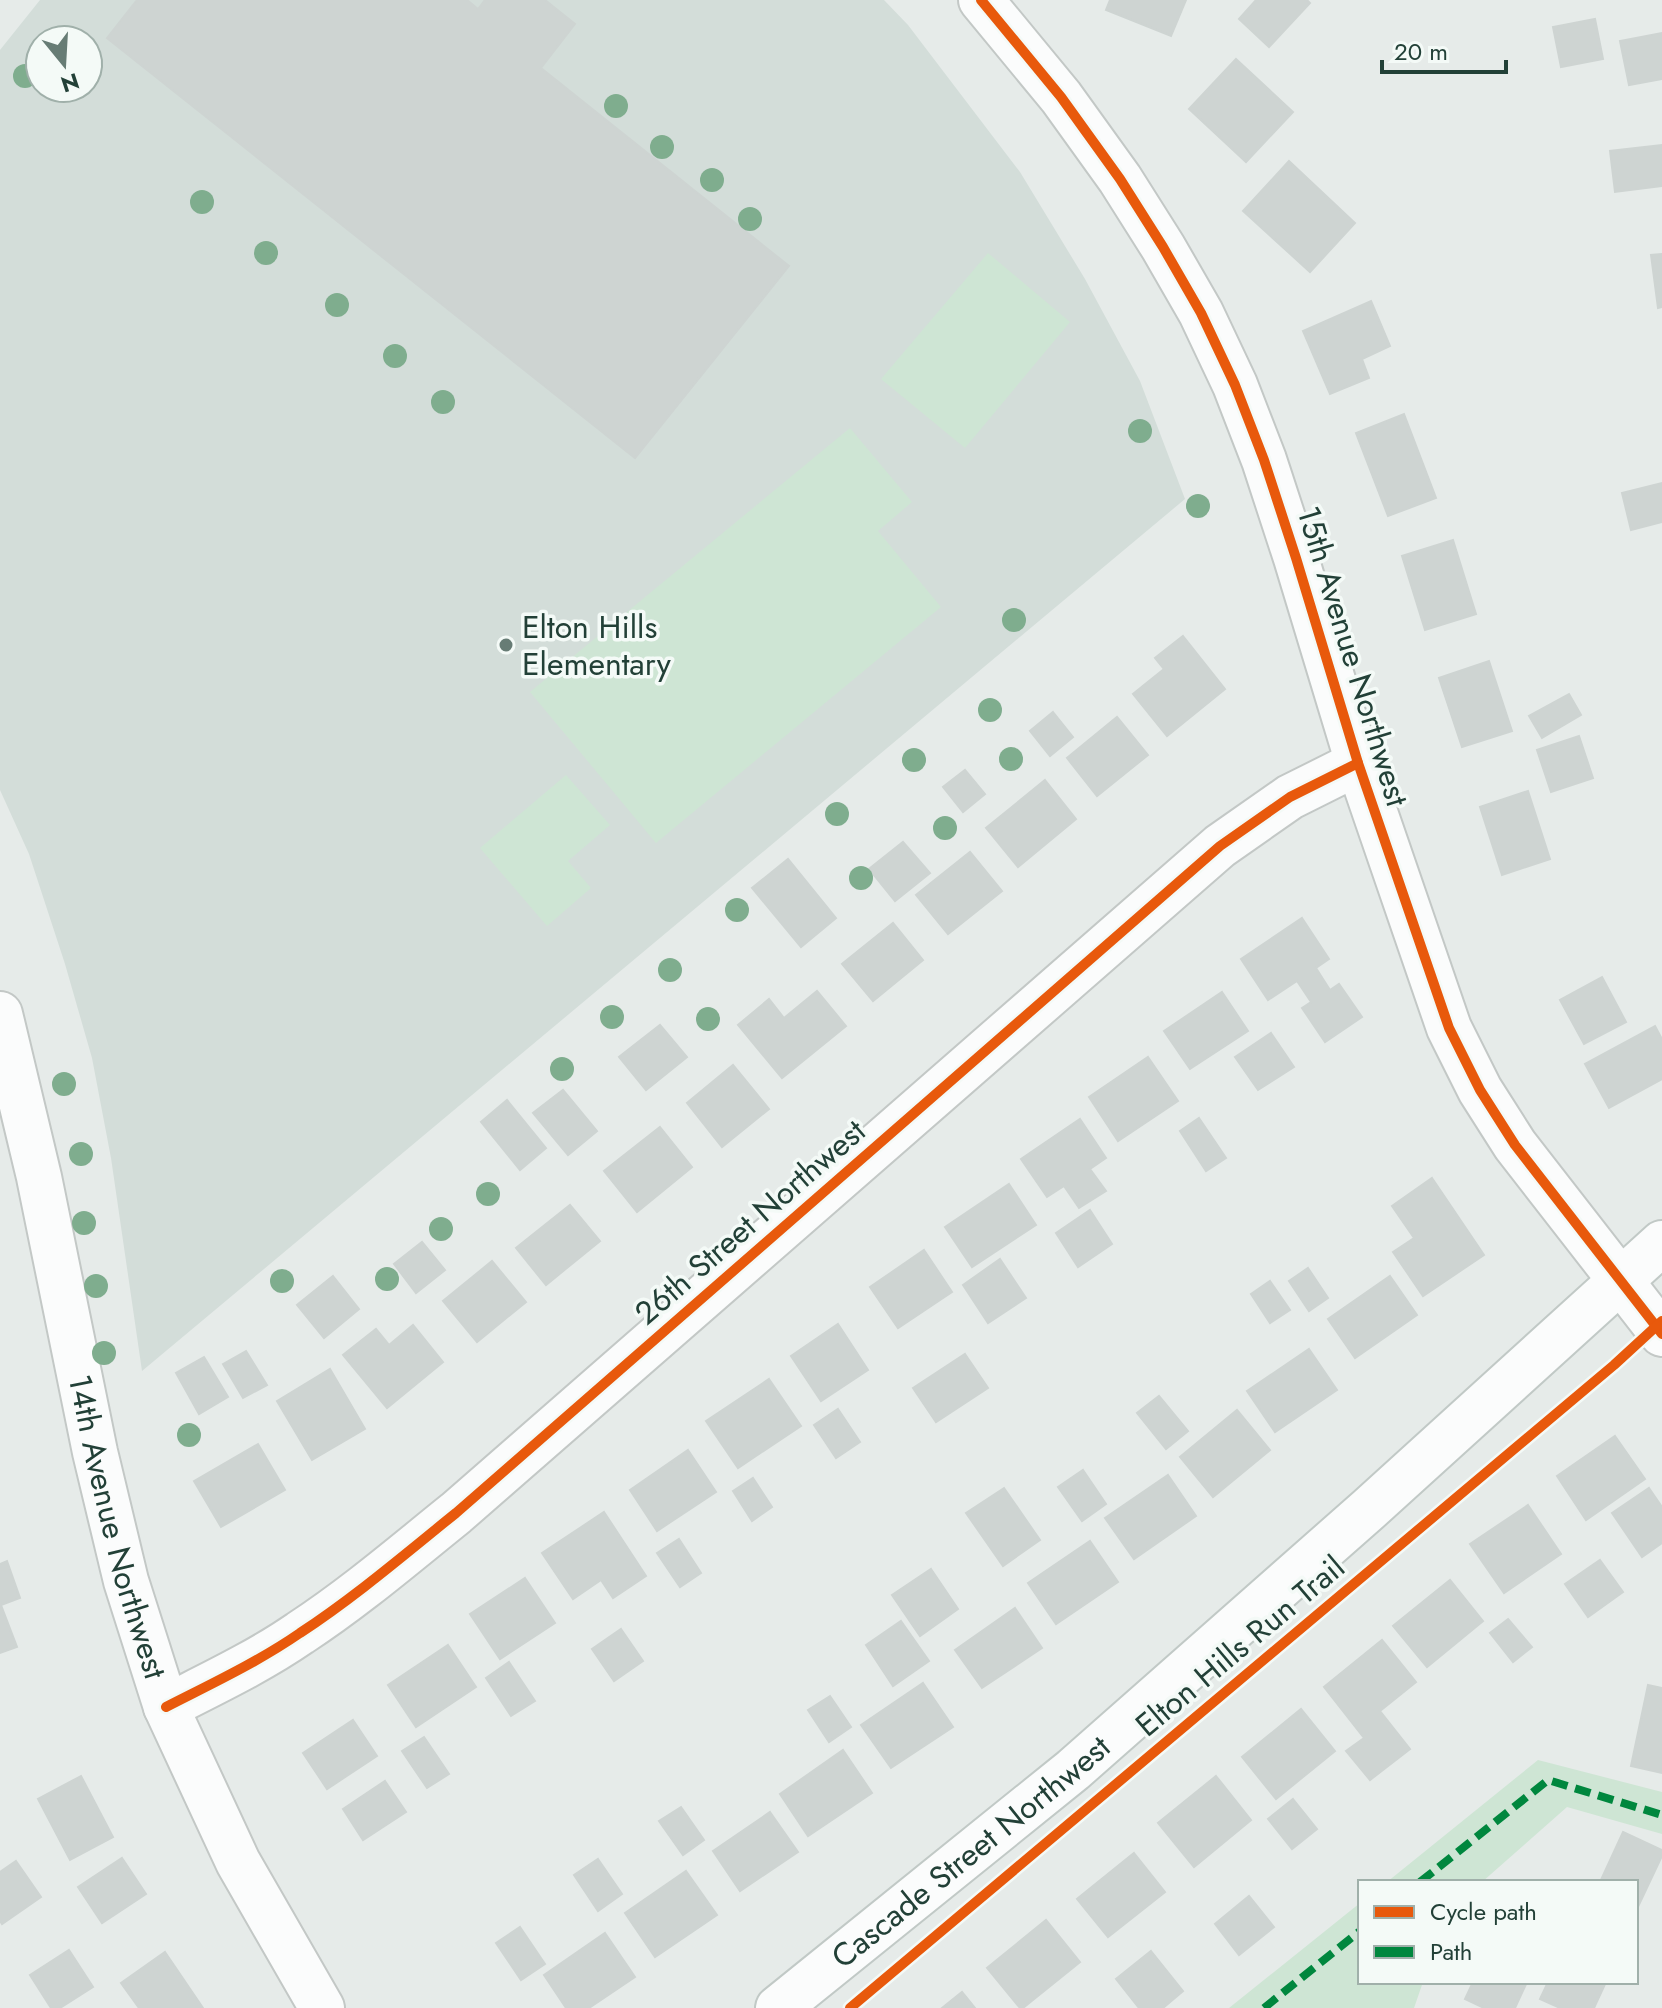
<svg xmlns="http://www.w3.org/2000/svg" width="1662" height="2008" viewBox="0 0 1662 2008" font-family="Jost,sans-serif">
	<style>
		.built { fill: #d3ddd9; fill-rule: evenodd }
		.green { fill: #cee5d4 }
		.building { fill: #ced4d2; stroke: #ced4d2; stroke-width: 2 }
		.lines { fill: none; stroke-linecap: round; stroke-linejoin: round }
		.street-casing { stroke: #c3c8c6; stroke-width: 48 }
		.secondary-casing { stroke: #c1c9c6; stroke-width: 48 }
		.street { stroke: #fbfcfc; stroke-width: 44 }
		.secondary { stroke: #fbfcfc; stroke-width: 44 }
		.quiet { stroke: #00873e; stroke-width: 8; stroke-dasharray: 16 8; stroke-linecap: butt }
		.cycleway-casing { stroke: #f4faf7; stroke-width: 15 }
		.cycleway { stroke: #e8590c; stroke-width: 10 }
		.tree { fill: #7fad8e }
		.poi-dot { fill: #677c75; stroke: #f4faf7; stroke-width: 3 }
		.labels { text-anchor: middle; dominant-baseline: central; stroke-width: 7; stroke-linejoin: round; paint-order: stroke }
		.poi-label { font-size: 32px; fill: #224037; stroke: #f4faf7; text-anchor: start }
		.street-label { font-size: 32px; fill: #224037; stroke: #f4faf7 }
	</style>
	<rect width="100%" height="100%" fill="#e6ebe9"/>
	<path class="built" d="M 40,0 L 884,0 L 908,25 L 1020,172 L 1085,279 L 1140,381 L 1185,499 L 142,1371 L 111,1158 L 92,1058 L 65,964 L 29,854 L 0,790 L 0,50 ZM 40,40 L 88,40 L 88,88 L 40,88 Z"/>
	<g class="green">
		<polygon points="988,253 1070,322 965,448 881,379"/>
		<polygon points="850,428 912,502 878,531 941,607 656,843 530,692"/>
		<polygon points="566,775 610,825 568,861 591,888 547,926 480,848"/>
		<polygon points="1538,1760 1662,1792 1662,1834 1567,1807 1482,1882 1387,1882"/>
		<polygon points="1360,1903 1360,1982 1423,1982 1414,2008 1229,2008"/>
	</g>
	<g class="building">
		<polygon points="137,0 467,0 478,9 485,0 545,0 575,24 541,68 789,266 635,458 107,38"/>
		<polygon points="1110,0 1186,0 1171,36 1106,10"/>
		<polygon points="1256,0 1307,0 1310,3 1269,47 1239,19"/>
		<polygon points="1595,19 1603,59 1561,67 1553,27"/>
		<polygon points="1662,33 1662,79 1629,85 1620,41"/>
		<polygon points="1236,59 1293,112 1246,162 1189,109"/>
		<polygon points="1662,145 1662,186 1615,192 1610,151"/>
		<polygon points="1289,161 1355,223 1310,272 1243,211"/>
		<polygon points="1662,254 1662,307 1658,308 1651,255"/>
		<polygon points="1371,301 1390,346 1362,359 1369,378 1330,394 1303,331"/>
		<polygon points="1404,414 1436,498 1388,516 1356,433"/>
		<polygon points="1662,483 1662,522 1631,530 1622,493"/>
		<polygon points="1453,540 1476,614 1425,630 1402,556"/>
		<polygon points="1183,636 1225,689 1167,736 1133,694 1164,669 1155,658"/>
		<polygon points="1489,661 1512,731 1462,747 1439,678"/>
		<polygon points="1569,694 1581,715 1542,738 1529,716"/>
		<polygon points="1053,712 1073,737 1050,756 1030,731"/>
		<polygon points="1117,717 1148,755 1097,796 1067,758"/>
		<polygon points="1579,736 1593,778 1551,792 1537,750"/>
		<polygon points="965,770 985,794 963,812 943,787"/>
		<polygon points="1045,780 1076,819 1018,867 986,828"/>
		<polygon points="1528,791 1550,859 1502,875 1480,807"/>
		<polygon points="903,842 930,873 895,901 869,869"/>
		<polygon points="970,852 1002,891 948,934 916,895"/>
		<polygon points="788,859 836,918 801,947 752,888"/>
		<polygon points="1302,918 1329,959 1316,968 1330,990 1339,984 1362,1017 1325,1042 1302,1008 1311,1002 1297,981 1268,1000 1241,959"/>
		<polygon points="893,923 923,960 873,1001 842,964"/>
		<polygon points="1602,977 1626,1022 1584,1044 1560,1000"/>
		<polygon points="817,991 846,1026 782,1078 738,1025 769,999 784,1018"/>
		<polygon points="1222,992 1248,1031 1190,1069 1164,1031"/>
		<polygon points="660,1025 687,1057 646,1090 619,1057"/>
		<polygon points="1655,1026 1662,1039 1662,1079 1609,1108 1585,1064"/>
		<polygon points="1271,1033 1294,1067 1258,1090 1235,1057"/>
		<polygon points="1148,1057 1178,1101 1118,1141 1089,1097"/>
		<polygon points="733,1065 769,1109 722,1147 687,1103"/>
		<polygon points="563,1090 597,1131 568,1155 533,1113"/>
		<polygon points="507,1100 546,1148 520,1170 481,1122"/>
		<polygon points="1199,1118 1226,1158 1206,1171 1180,1131"/>
		<polygon points="1080,1119 1106,1158 1090,1169 1106,1191 1079,1208 1064,1186 1047,1197 1021,1159"/>
		<polygon points="660,1127 692,1167 637,1212 604,1171"/>
		<polygon points="1432,1178 1484,1255 1423,1296 1393,1252 1414,1238 1392,1206"/>
		<polygon points="1009,1184 1036,1225 972,1267 945,1227"/>
		<polygon points="570,1205 600,1241 546,1285 516,1248"/>
		<polygon points="1090,1210 1112,1244 1078,1267 1056,1233"/>
		<polygon points="422,1242 445,1270 416,1293 394,1264"/>
		<polygon points="924,1250 952,1292 898,1328 870,1287"/>
		<polygon points="1000,1259 1026,1298 988,1323 963,1285"/>
		<polygon points="492,1261 526,1302 477,1342 443,1301"/>
		<polygon points="1308,1268 1328,1298 1309,1311 1289,1281"/>
		<polygon points="333,1276 359,1309 324,1338 297,1305"/>
		<polygon points="1390,1276 1417,1315 1355,1358 1328,1319"/>
		<polygon points="1270,1281 1290,1310 1270,1323 1251,1294"/>
		<polygon points="838,1324 868,1370 821,1401 791,1356"/>
		<polygon points="413,1325 443,1362 387,1408 343,1355 376,1329 389,1345"/>
		<polygon points="1309,1349 1337,1390 1275,1432 1247,1391"/>
		<polygon points="246,1351 267,1385 243,1398 223,1364"/>
		<polygon points="965,1354 988,1388 936,1422 913,1388"/>
		<polygon points="204,1357 228,1397 199,1414 176,1373"/>
		<polygon points="330,1369 365,1429 312,1460 277,1401"/>
		<polygon points="769,1379 801,1426 738,1468 706,1421"/>
		<polygon points="1159,1396 1188,1431 1166,1449 1137,1413"/>
		<polygon points="838,1409 860,1442 836,1458 814,1425"/>
		<polygon points="1237,1410 1270,1450 1213,1497 1180,1457"/>
		<polygon points="1615,1436 1645,1479 1586,1520 1557,1476"/>
		<polygon points="258,1444 285,1490 221,1527 194,1481"/>
		<polygon points="688,1450 716,1492 657,1531 630,1490"/>
		<polygon points="1083,1470 1106,1504 1082,1521 1058,1487"/>
		<polygon points="1168,1475 1196,1516 1134,1559 1105,1518"/>
		<polygon points="753,1478 772,1507 752,1521 733,1491"/>
		<polygon points="1004,1488 1040,1540 1003,1566 966,1513"/>
		<polygon points="1649,1488 1662,1507 1662,1543 1642,1557 1612,1513"/>
		<polygon points="1528,1505 1561,1554 1504,1593 1470,1544"/>
		<polygon points="604,1512 646,1576 613,1598 601,1580 573,1599 542,1553"/>
		<polygon points="679,1539 701,1573 680,1587 657,1553"/>
		<polygon points="1090,1541 1118,1582 1056,1624 1028,1583"/>
		<polygon points="1600,1560 1623,1592 1588,1617 1565,1584"/>
		<polygon points="7,1561 20,1598 1,1605 17,1647 0,1653 0,1564"/>
		<polygon points="931,1569 958,1609 920,1636 892,1595"/>
		<polygon points="525,1578 555,1623 500,1659 470,1614"/>
		<polygon points="1450,1580 1483,1621 1427,1667 1393,1626"/>
		<polygon points="1015,1608 1042,1648 982,1688 955,1650"/>
		<polygon points="1508,1619 1532,1647 1513,1662 1490,1633"/>
		<polygon points="901,1621 929,1661 893,1686 866,1645"/>
		<polygon points="621,1629 643,1661 614,1681 592,1649"/>
		<polygon points="1382,1640 1416,1682 1380,1711 1410,1749 1370,1780 1346,1751 1364,1738 1324,1687"/>
		<polygon points="448,1645 476,1687 416,1727 388,1685"/>
		<polygon points="509,1662 535,1701 511,1716 486,1678"/>
		<polygon points="923,1683 953,1727 891,1768 861,1725"/>
		<polygon points="1648,1685 1662,1688 1662,1773 1631,1766"/>
		<polygon points="830,1696 851,1727 829,1742 808,1710"/>
		<polygon points="1301,1709 1335,1751 1276,1799 1242,1757"/>
		<polygon points="353,1720 377,1756 327,1789 303,1753"/>
		<polygon points="424,1737 449,1774 427,1788 402,1751"/>
		<polygon points="843,1750 872,1793 808,1836 780,1794"/>
		<polygon points="81,1776 113,1837 70,1860 38,1799"/>
		<polygon points="1216,1776 1251,1820 1194,1867 1158,1823"/>
		<polygon points="385,1781 406,1812 363,1840 343,1809"/>
		<polygon points="1293,1799 1317,1829 1292,1849 1268,1819"/>
		<polygon points="681,1807 704,1840 683,1855 659,1821"/>
		<polygon points="770,1812 798,1852 740,1891 713,1851"/>
		<polygon points="1623,1832 1662,1850 1662,1856 1636,1911 1636,1882 1600,1882"/>
		<polygon points="1134,1853 1165,1892 1108,1937 1077,1899"/>
		<polygon points="122,1858 146,1894 102,1923 78,1887"/>
		<polygon points="598,1859 622,1894 598,1911 574,1875"/>
		<polygon points="16,1861 41,1897 2,1924 0,1921 0,1872"/>
		<polygon points="686,1871 717,1915 655,1957 625,1913"/>
		<polygon points="1249,1896 1274,1927 1239,1955 1215,1924"/>
		<polygon points="1046,1920 1080,1962 1023,2008 1020,2008 987,1968"/>
		<polygon points="520,1927 545,1964 521,1980 496,1943"/>
		<polygon points="605,1933 635,1977 589,2008 566,2008 544,1975"/>
		<polygon points="69,1950 93,1987 60,2008 51,2008 30,1975"/>
		<polygon points="1151,1951 1183,1991 1163,2008 1139,2008 1116,1979"/>
		<polygon points="165,1952 203,2008 139,2008 121,1983"/>
		<polygon points="1473,1982 1527,1982 1515,2008 1484,2008 1465,1999"/>
		<polygon points="1548,1982 1606,1982 1594,2008 1560,2008 1540,1999"/>
		<polygon points="962,1992 975,2008 942,2008"/>
	</g>
	<g class="lines">
		<g class="street-casing">
			<g id="street">
				<polyline points="981,0 1061,97 1120,179 1163,247 1201,313 1235,385 1264,460 1296,558 1358,763 1449,1028 1480,1090 1515,1145 1662,1334"/>
				<path id="s1" d="M 0,1014 L 39,1177 L 95,1452 L 126,1581 L 166,1707 L 238,1862 L 322,2008"/>
				<path d="M 166,1707 C 211,1684 258,1662 300,1633 C 355,1597 405,1554 456,1513 L 1220,846 L 1290,797 L 1358,763"/>
			</g>
		</g>
		<g class="secondary-casing">
			<g id="secondary">
				<path id="s2" d="M 778,2008 L 1073,1770 L 1369,1509 L 1662,1243"/>
			</g>
		</g>
		<use href="#street" class="street"/>
		<use href="#secondary" class="secondary"/>
		<g class="quiet">
			<polyline points="1420,1882 1548,1780 1662,1815"/>
			<polyline points="1264,2008 1360,1931"/>
		</g>
		<g class="cycleway-casing">
			<g id="cycleway">
				<polyline points="981,0 1061,97 1120,179 1163,247 1201,313 1235,385 1264,460 1296,558 1358,763 1449,1028 1480,1090 1515,1145 1662,1334"/>
				<path d="M 166,1707 C 211,1684 258,1662 300,1633 C 355,1597 405,1554 456,1513 L 1220,846 L 1290,797 L 1358,763"/>
				<polyline points="850,2008 1614,1365 1662,1321"/>
			</g>
		</g>
		<use href="#cycleway" class="cycleway"/>
	</g>
	<g class="tree">
		<circle cx="25" cy="76" r="12"/>
		<circle cx="616" cy="106" r="12"/>
		<circle cx="662" cy="147" r="12"/>
		<circle cx="712" cy="180" r="12"/>
		<circle cx="202" cy="202" r="12"/>
		<circle cx="750" cy="219" r="12"/>
		<circle cx="266" cy="253" r="12"/>
		<circle cx="337" cy="305" r="12"/>
		<circle cx="395" cy="356" r="12"/>
		<circle cx="443" cy="402" r="12"/>
		<circle cx="1140" cy="431" r="12"/>
		<circle cx="1198" cy="506" r="12"/>
		<circle cx="1014" cy="620" r="12"/>
		<circle cx="990" cy="710" r="12"/>
		<circle cx="1011" cy="759" r="12"/>
		<circle cx="914" cy="760" r="12"/>
		<circle cx="837" cy="814" r="12"/>
		<circle cx="945" cy="828" r="12"/>
		<circle cx="861" cy="878" r="12"/>
		<circle cx="737" cy="910" r="12"/>
		<circle cx="670" cy="970" r="12"/>
		<circle cx="612" cy="1017" r="12"/>
		<circle cx="708" cy="1019" r="12"/>
		<circle cx="562" cy="1069" r="12"/>
		<circle cx="64" cy="1084" r="12"/>
		<circle cx="81" cy="1154" r="12"/>
		<circle cx="488" cy="1194" r="12"/>
		<circle cx="84" cy="1223" r="12"/>
		<circle cx="441" cy="1229" r="12"/>
		<circle cx="387" cy="1279" r="12"/>
		<circle cx="282" cy="1281" r="12"/>
		<circle cx="96" cy="1286" r="12"/>
		<circle cx="104" cy="1353" r="12"/>
		<circle cx="189" cy="1435" r="12"/>
	</g>
	<circle class="poi-dot" cx="506" cy="645" r="8"/>
	<g class="labels">
		<g class="poi-label">
			<text x="522" y="627">Elton Hills<tspan x="522" dy="37">Elementary</tspan></text>
		</g>
		<g class="street-label">
			<text transform="translate(1353 656) rotate(73)">15th Avenue Northwest</text>
			<text transform="translate(750 1222) rotate(-41)">26th Street Northwest</text>
			<text stroke="none"><textPath href="#s1" startOffset="526">14th Avenue Northwest</textPath></text>
			<text transform="translate(1240 1646) rotate(-40)">Elton Hills Run Trail</text>
			<text stroke="none"><textPath href="#s2" startOffset="248">Cascade Street Northwest</textPath></text>
		</g>
	</g>
	<rect x="1358" y="1880" width="280" height="104" fill="#f4faf7" stroke="#a0b0aa" stroke-width="2"/>
	<rect x="1374" y="1906" width="40" height="12" fill="#e8590c" stroke="#a0b0aa" stroke-width="2"/>
	<text x="1430" y="1920" font-size="24" fill="#224037">Cycle path</text>
	<rect x="1374" y="1946" width="40" height="12" fill="#00873e" stroke="#a0b0aa" stroke-width="2"/>
	<text x="1430" y="1960" font-size="24" fill="#224037">Path</text>
	<g transform="translate(64 64) rotate(162)"><circle r="38" fill="#f4faf7" stroke="#a0b0aa" stroke-width="2"/>
	<path d="M0-6L14 30L0 20L-14 30Z" fill="#677c75"/>
	<text y="-12" font-size="22" font-weight="bold" text-anchor="middle" fill="#224037">N</text>
	</g>
	<path d="M1382 60v12h124v-12" fill="none" stroke="#224037" stroke-width="4"/>
	<text x="1394" y="60" font-size="24" fill="#224037" stroke="#f4faf7" stroke-width="6" paint-order="stroke">20 m</text>
</svg>
